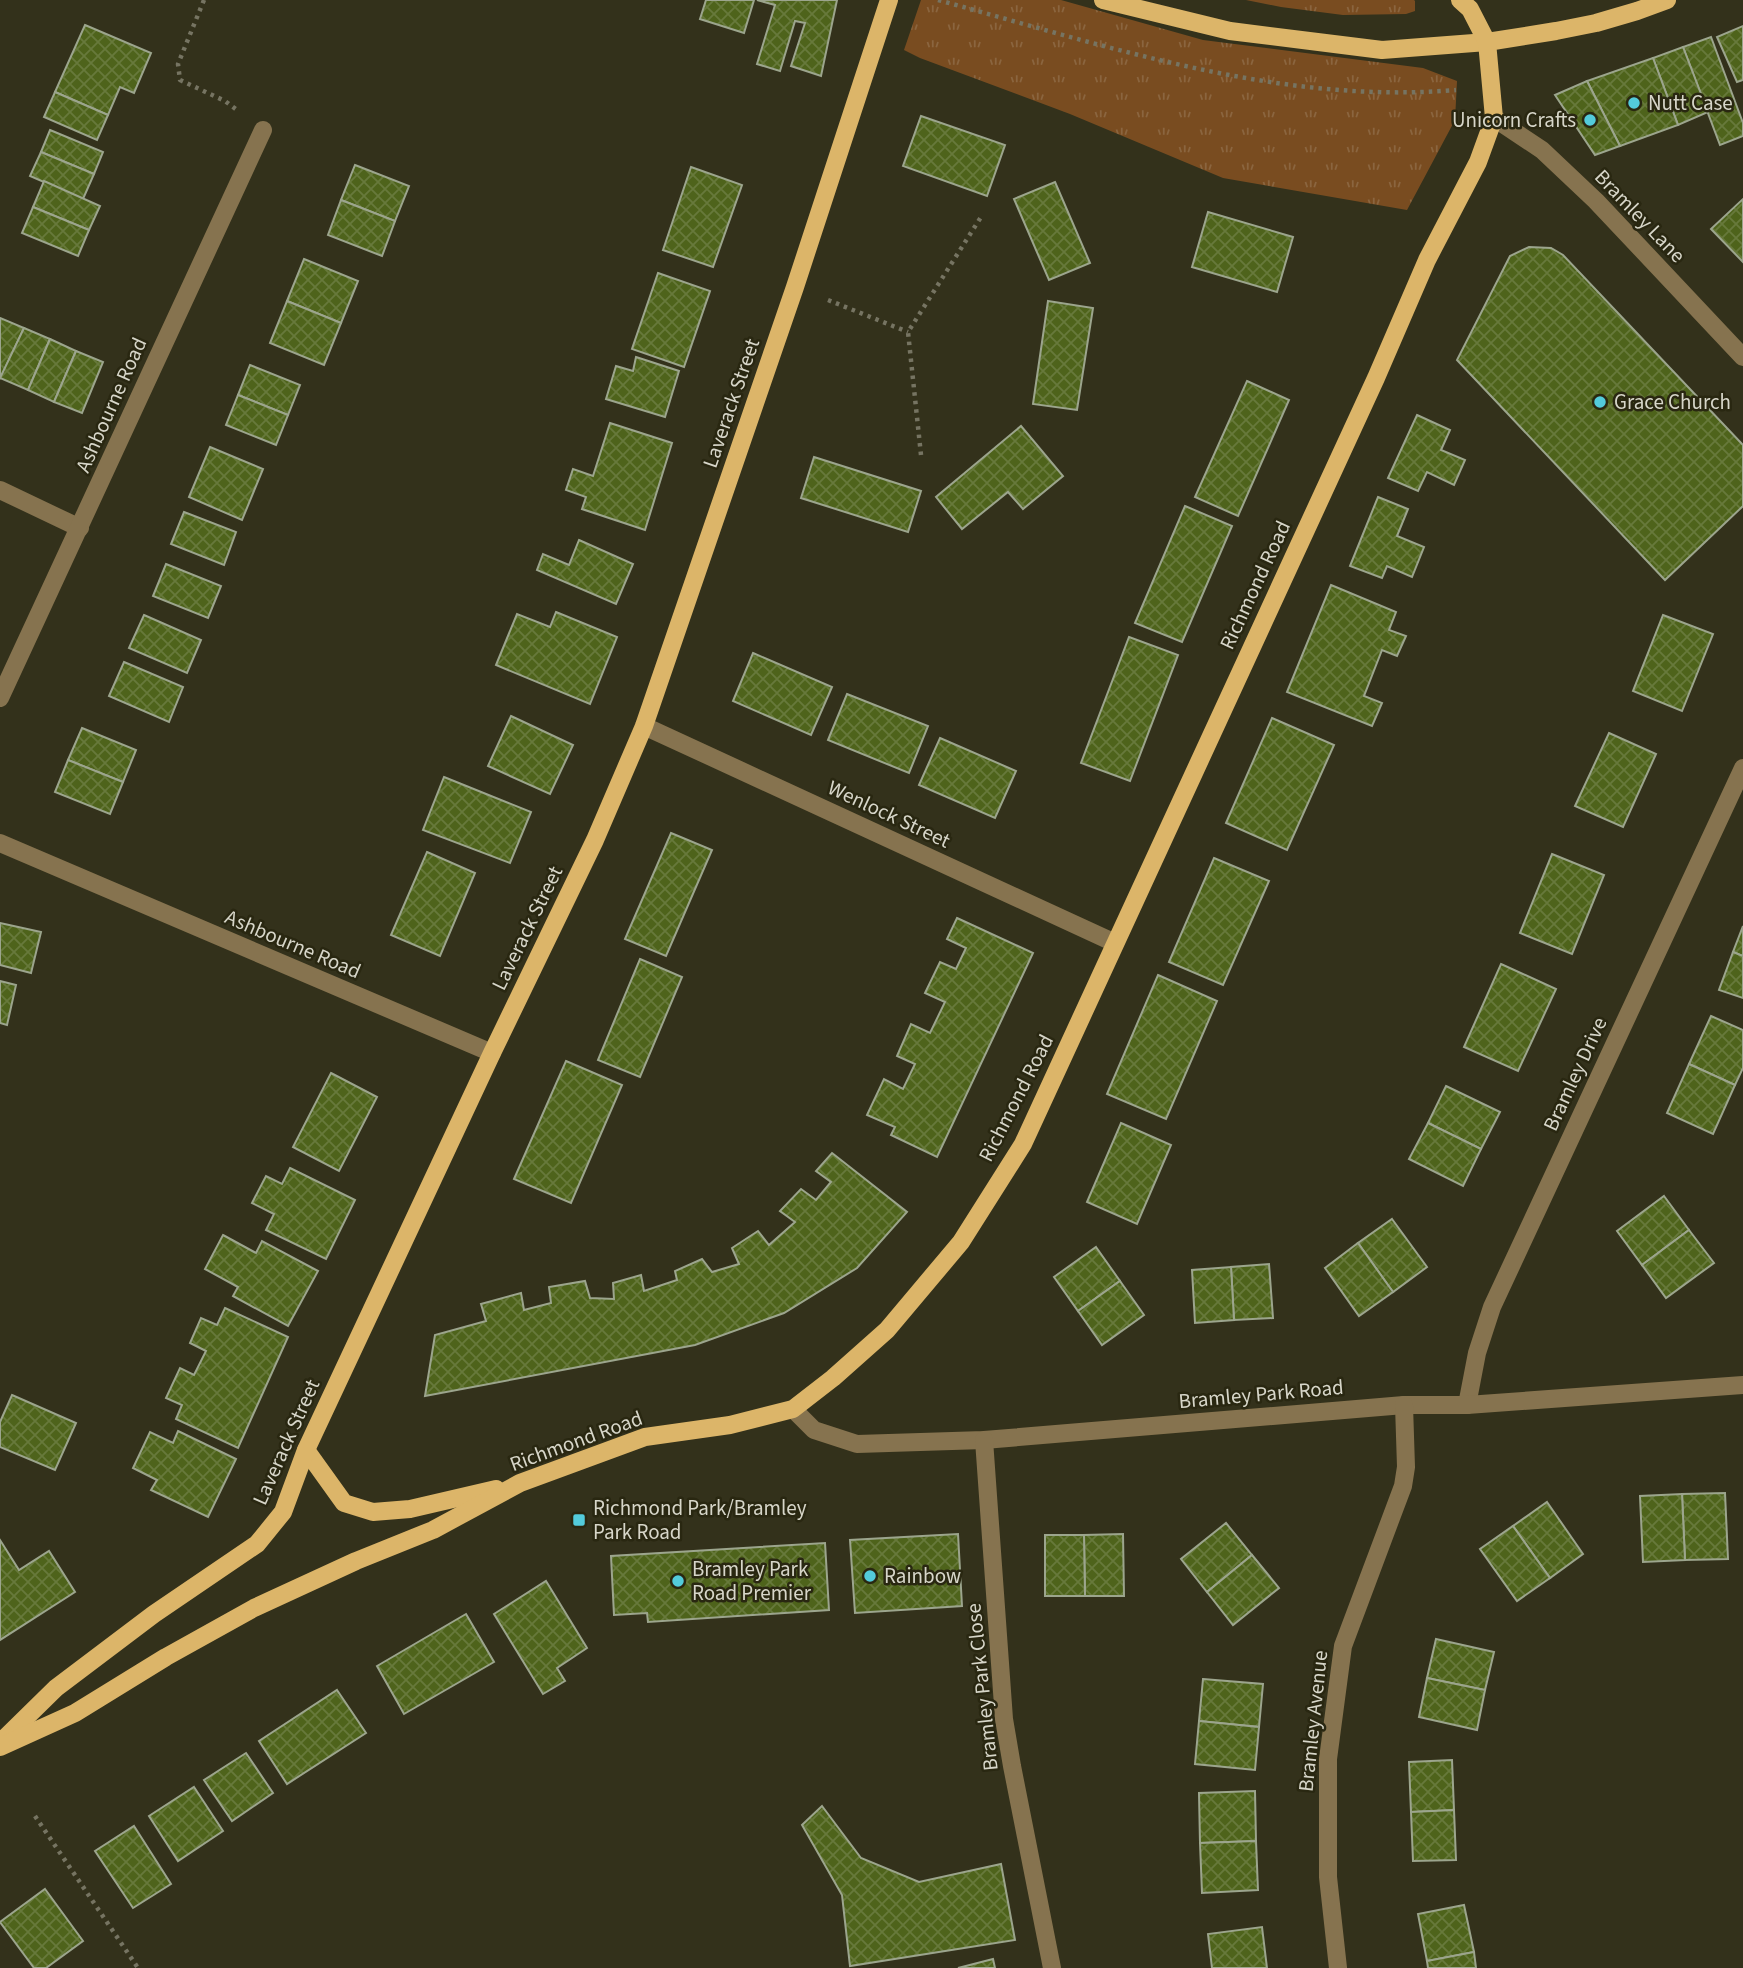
<svg xmlns="http://www.w3.org/2000/svg" width="1743" height="1968" font-family="'Source Sans 3',sans-serif">
  <defs>
    <pattern id="grass-tufts" width="24" height="20" patternUnits="userSpaceOnUse" patternTransform="scale(1.75)"><rect width="24" height="20" fill="#794c20"/><path d="M3 7l-1-3M5 7V3M7 7l1-3M15 17l-1-3M17 17v-4M19 17l1-3" fill="none" stroke="#8b653f"/></pattern>
    <pattern id="building-cross-hatch" width="8" height="8" patternUnits="userSpaceOnUse" patternTransform="scale(1.75)"><rect width="8" height="8" fill="#4e631b"/><path d="M0 0l8 8M0 8l8-8" fill="none" stroke="#67793b"/></pattern>
  </defs>
  <rect width="100%" height="100%" fill="#33311b"/>
  <!-- grass -->
  <g fill="url(#grass-tufts)">
    <path d="M921 0H1061L1203 40 1423 68 1457 81 1455 120 1407 210 1223 178 1070 114 920 58 904 50Z"/>
    <path d="M1246 0H1414L1415 1V11L1406 14 1343 15 1281 7Z"/>
  </g>
  <!-- building -->
  <g fill="url(#building-cross-hatch)" stroke="#9ca58d" stroke-width="2">
    <path d="M706 0H754L744 33 700 19Z"/>
    <path d="M757 0H837L821 76 791 66 805 23 795 21 780 71 757 64 775 5Z"/>
    <path d="M85 25 151 53 134 93 120 87 108 115 55 92Z"/>
    <path d="M1743 26V80L1737 82 1717 37Z"/>
    <path d="M1711 37 1743 123V136L1720 145 1683 47Z"/>
    <path d="M1683 47 1708 112 1678 125 1653 58Z"/>
    <path d="M1653 58 1678 125 1620 146 1587 81Z"/>
    <path d="M1587 81 1620 146 1595 155 1555 95Z"/>
    <path d="M55 92 108 115 97 140 44 117Z"/>
    <path d="M921 116 1005 145 987 196 903 166Z"/>
    <path d="M50 130 103 152 94 174 41 152Z"/>
    <path d="M41 152 94 174 83 199 30 176Z"/>
    <path d="M355 165 409 186 395 221 341 200Z"/>
    <path d="M691 167 742 185 713 267 663 250Z"/>
    <path d="M44 181 100 206 89 230 33 207Z"/>
    <path d="M1055 182 1090 263 1049 280 1014 199Z"/>
    <path d="M1743 199V262L1711 229Z"/>
    <path d="M341 200 395 221 382 256 328 235Z"/>
    <path d="M33 207 89 230 78 256 22 233Z"/>
    <path d="M1208 212 1293 237 1277 292 1192 267Z"/>
    <path d="M1529 247 1551 248 1563 255 1743 445V506L1665 580 1457 360 1510 256Z"/>
    <path d="M304 259 358 281 341 323 287 301Z"/>
    <path d="M658 273 710 291 684 367 632 349Z"/>
    <path d="M287 301 341 323 324 365 270 343Z"/>
    <path d="M1048 301 1093 308 1077 410 1033 404Z"/>
    <path d="M0 318 24 328 0 379Z"/>
    <path d="M24 328 50 339 28 390 0 378Z"/>
    <path d="M50 339 76 351 54 402 28 390Z"/>
    <path d="M76 351 103 362 82 413 54 402Z"/>
    <path d="M636 357 679 371 665 417 606 399 616 366 633 371Z"/>
    <path d="M250 365 300 385 288 415 238 395Z"/>
    <path d="M1247 381 1289 400 1238 516 1195 497Z"/>
    <path d="M238 395 288 415 276 445 226 425Z"/>
    <path d="M1417 415 1450 430 1441 450 1465 460 1454 485 1427 472 1418 491 1388 478Z"/>
    <path d="M610 423 672 443 645 530 582 509 586 497 566 490 573 469 593 476Z"/>
    <path d="M1021 426 1063 476 1023 509 1008 492 962 529 936 497Z"/>
    <path d="M210 447 263 469 242 520 189 497Z"/>
    <path d="M814 457 921 491 908 532 801 498Z"/>
    <path d="M1378 497 1408 509 1397 536 1424 547 1412 577 1387 566 1382 578 1350 566Z"/>
    <path d="M1185 506 1232 526 1182 642 1135 623Z"/>
    <path d="M184 512 236 532 224 565 171 544Z"/>
    <path d="M579 540 633 564 616 604 537 570 543 554 569 565Z"/>
    <path d="M166 564 221 586 208 618 153 596Z"/>
    <path d="M1331 585 1396 612 1389 630 1406 636 1397 656 1382 650 1364 696 1382 703 1372 726 1287 692Z"/>
    <path d="M556 612 617 637 590 704 496 665 517 614 550 627Z"/>
    <path d="M144 615 201 640 187 673 129 648Z"/>
    <path d="M1663 615 1713 634 1682 711 1633 691Z"/>
    <path d="M1129 637 1178 655 1130 781 1081 763Z"/>
    <path d="M753 653 832 687 811 735 733 701Z"/>
    <path d="M124 662 183 687 169 722 109 696Z"/>
    <path d="M847 694 928 726 909 773 828 740Z"/>
    <path d="M511 716 573 745 550 794 488 766Z"/>
    <path d="M1272 718 1334 745 1287 850 1226 823Z"/>
    <path d="M82 728 136 750 123 782 68 760Z"/>
    <path d="M1609 733 1656 754 1623 827 1575 806Z"/>
    <path d="M940 738 1016 771 995 818 919 785Z"/>
    <path d="M68 760 123 782 110 814 55 792Z"/>
    <path d="M444 777 531 812 510 863 423 830Z"/>
    <path d="M671 833 712 850 666 956 625 939Z"/>
    <path d="M427 852 475 873 440 956 391 935Z"/>
    <path d="M1552 854 1604 875 1572 954 1520 933Z"/>
    <path d="M1214 858 1269 881 1223 985 1169 962Z"/>
    <path d="M957 918 1033 953 937 1157 891 1135 895 1127 867 1115 884 1079 903 1089 915 1064 897 1056 911 1024 930 1033 945 1002 925 993 940 962 956 969 966 948 947 939Z"/>
    <path d="M0 923 41 932 31 973 0 965Z"/>
    <path d="M1743 926V956L1733 952Z"/>
    <path d="M1733 952 1743 956V998L1719 990Z"/>
    <path d="M640 959 682 977 640 1077 598 1060Z"/>
    <path d="M1501 964 1556 989 1518 1071 1464 1047Z"/>
    <path d="M1158 975 1217 1001 1166 1119 1107 1094Z"/>
    <path d="M0 981 16 985 7 1025 0 1023Z"/>
    <path d="M1711 1016 1743 1030V1068L1735 1085 1689 1064Z"/>
    <path d="M566 1061 622 1085 571 1203 514 1179Z"/>
    <path d="M1689 1064 1735 1085 1713 1134 1667 1113Z"/>
    <path d="M331 1073 377 1097 339 1171 293 1147Z"/>
    <path d="M1446 1086 1500 1112 1481 1149 1428 1123Z"/>
    <path d="M1121 1123 1171 1145 1137 1224 1087 1202Z"/>
    <path d="M1428 1123 1481 1149 1463 1186 1409 1159Z"/>
    <path d="M832 1153 907 1212 857 1268 784 1313 695 1345 425 1396 435 1335 486 1321 481 1304 521 1293 524 1310 551 1303 549 1287 585 1281 590 1298 614 1299 613 1283 641 1275 644 1291 677 1280 675 1271 702 1259 712 1272 739 1264 732 1248 758 1231 769 1245 795 1222 780 1211 801 1189 816 1200 831 1182 816 1171Z"/>
    <path d="M290 1168 355 1200 326 1259 266 1230 274 1214 252 1203 266 1176 282 1184Z"/>
    <path d="M1664 1196 1689 1230 1642 1265 1617 1231Z"/>
    <path d="M1392 1219 1427 1267 1393 1292 1358 1243Z"/>
    <path d="M1689 1230 1714 1263 1666 1298 1642 1265Z"/>
    <path d="M223 1235 256 1253 262 1241 318 1271 288 1326 233 1296 238 1287 205 1269Z"/>
    <path d="M1358 1243 1393 1292 1359 1316 1325 1268Z"/>
    <path d="M1096 1247 1120 1281 1078 1311 1054 1277Z"/>
    <path d="M1269 1264 1273 1318 1234 1320 1231 1267Z"/>
    <path d="M1231 1267 1234 1320 1195 1323 1192 1270Z"/>
    <path d="M1120 1281 1144 1315 1102 1345 1078 1311Z"/>
    <path d="M225 1308 288 1337 238 1448 176 1419 182 1405 166 1398 180 1368 194 1375 206 1351 190 1343 201 1318 217 1325Z"/>
    <path d="M12 1395 76 1423 55 1470 0 1447V1422Z"/>
    <path d="M178 1431 236 1459 208 1517 151 1490 157 1480 133 1468 150 1432 173 1443Z"/>
    <path d="M1725 1493 1728 1559 1685 1560 1682 1494Z"/>
    <path d="M1682 1494 1685 1560 1643 1562 1640 1496Z"/>
    <path d="M1547 1502 1583 1554 1550 1578 1513 1526Z"/>
    <path d="M1226 1523 1252 1555 1207 1592 1181 1559Z"/>
    <path d="M1513 1526 1550 1578 1517 1601 1480 1549Z"/>
    <path d="M958 1534 962 1606 855 1613 850 1540Z"/>
    <path d="M1123 1534 1124 1596H1085L1084 1535Z"/>
    <path d="M1045 1535H1084L1085 1596H1045Z"/>
    <path d="M0 1540 19 1570 49 1551 75 1592 0 1640Z"/>
    <path d="M825 1543 829 1610 648 1622 647 1613 614 1615 611 1556Z"/>
    <path d="M1252 1555 1279 1588 1233 1625 1207 1592Z"/>
    <path d="M546 1581 587 1648 557 1668 565 1681 543 1694 494 1614Z"/>
    <path d="M466 1614 494 1662 404 1714 377 1666Z"/>
    <path d="M1436 1639 1494 1652 1485 1690 1427 1678Z"/>
    <path d="M1427 1678 1485 1690 1477 1730 1419 1717Z"/>
    <path d="M1203 1679 1263 1684 1259 1727 1199 1721Z"/>
    <path d="M337 1690 366 1733 287 1784 259 1741Z"/>
    <path d="M1199 1721 1259 1727 1255 1770 1195 1764Z"/>
    <path d="M246 1753 273 1793 232 1821 204 1780Z"/>
    <path d="M1452 1760 1454 1810 1411 1812 1409 1762Z"/>
    <path d="M194 1787 223 1831 178 1861 149 1816Z"/>
    <path d="M1255 1791 1256 1841 1200 1843 1199 1793Z"/>
    <path d="M822 1806 861 1858 919 1882 1001 1864 1015 1940 850 1966 842 1895 802 1825Z"/>
    <path d="M1454 1810 1456 1860 1413 1861 1411 1812Z"/>
    <path d="M134 1826 171 1884 133 1908 95 1851Z"/>
    <path d="M1256 1841 1258 1890 1202 1893 1200 1843Z"/>
    <path d="M45 1889 83 1941 46 1968H34L0 1922Z"/>
    <path d="M1464 1905 1474 1952 1427 1961 1418 1914Z"/>
    <path d="M1262 1927 1267 1968H1212L1208 1934Z"/>
    <path d="M1474 1952 1476 1968H1428L1427 1961Z"/>
    <path d="M993 1959 995 1968H958Z"/>
  </g>
  <g fill="none" stroke-linecap="round" stroke-linejoin="round">
    <!-- path -->
    <g stroke="#767462" stroke-width="4.5" stroke-dasharray="3.5 5" stroke-linecap="butt">
      <path d="M204 0 178 64 180 80 225 101 237 110"/>
      <path d="M938 0C1106 46 1280 105 1456 90"/>
      <path d="M828 300 908 332"/>
      <path d="M921 455 908 332 981 217"/>
      <path d="M35 1816 138 1968"/>
    </g>
    <!-- minor -->
    <g stroke="#86734f" stroke-width="18">
      <path d="M1494 118 1542 150 1596 201 1743 357"/>
      <path d="M0 490 80 528"/>
      <path d="M0 698 263 130"/>
      <path d="M644 726 1115 943"/>
      <path d="M0 843 492 1053"/>
      <path d="M1467 1405 1477 1353 1492 1307 1743 768"/>
      <path d="M793 1409 814 1430 857 1444 984 1440 1404 1405H1467L1743 1385"/>
      <path d="M984 1440 1004 1719 1012 1766 1052 1968"/>
      <path d="M1338 1968 1328 1877V1759L1343 1646 1403 1486 1406 1467 1404 1405"/>
    </g>
    <!-- major -->
    <g stroke="#dcb569" stroke-width="18">
      <path d="M1103 0 1230 31 1382 50 1487 42 1556 31 1596 23 1637 11 1667 0"/>
      <path d="M306 1450 344 1503 373 1512 410 1509 496 1489"/>
      <path d="M2 1741 56 1688 154 1614 257 1544 283 1512 306 1450 492 1053 595 840 644 726 795 287 889 0"/>
      <path d="M0 1747 75 1713 166 1657 254 1608 356 1561 433 1530 520 1483 645 1437 730 1425 793 1409 833 1378 887 1330 961 1242 1023 1144 1376 378 1427 260 1478 162 1494 118 1487 42 1470 9 1460 0"/>
    </g>
  </g>
  <!-- markers -->
  <g fill="#53cbdb" stroke="#292711" stroke-width="2.5">
    <circle cx="1634" cy="103" r="7"/>
    <circle cx="1590" cy="120" r="7"/>
    <circle cx="1600" cy="402" r="7"/>
    <rect x="572" y="1513" width="14" height="14" rx="3.5"/>
    <circle cx="870" cy="1576" r="7"/>
    <circle cx="678" cy="1581" r="7"/>
  </g>
  <g text-anchor="middle" dominant-baseline="central" stroke-width="5" stroke-linejoin="round" paint-order="stroke">
    <!-- poi labels -->
    <g font-size="21" fill="#d7d6c9" stroke="#292711" text-anchor="start">
      <text x="1648" y="103">Nutt Case</text>
      <text x="1576" y="120" text-anchor="end">Unicorn Crafts</text>
      <text x="1614" y="402">Grace Church</text>
      <text x="593" y="1508">Richmond Park/Bramley<tspan x="593" dy="24">Park Road</tspan></text>
      <text x="692" y="1569">Bramley Park<tspan x="692" dy="24">Road Premier</tspan></text>
      <text x="884" y="1576">Rainbow</text>
    </g>
    <!-- street labels -->
    <g font-size="21" fill="#d7d6c9" stroke="#292711">
      <text transform="translate(1640 216) rotate(46)">Bramley Lane</text>
      <text transform="translate(731 403) rotate(-71)">Laverack Street</text>
      <text transform="translate(111 405) rotate(-66)">Ashbourne Road</text>
      <text transform="translate(1255 585) rotate(-65)">Richmond Road</text>
      <text transform="translate(889 814) rotate(25)">Wenlock Street</text>
      <text transform="translate(527 928) rotate(-64)">Laverack Street</text>
      <text transform="translate(293 944) rotate(23)">Ashbourne Road</text>
      <text transform="translate(1575 1074) rotate(-65)">Bramley Drive</text>
      <text transform="translate(1016 1098) rotate(-63)">Richmond Road</text>
      <text transform="translate(1261 1394) rotate(-5)">Bramley Park Road</text>
      <text transform="translate(576 1441) rotate(-20)">Richmond Road</text>
      <text transform="translate(286 1442) rotate(-66)">Laverack Street</text>
      <text transform="translate(982 1687) rotate(-96)">Bramley Park Close</text>
      <text transform="translate(1313 1721) rotate(-84)">Bramley Avenue</text>
    </g>
  </g>
</svg>
